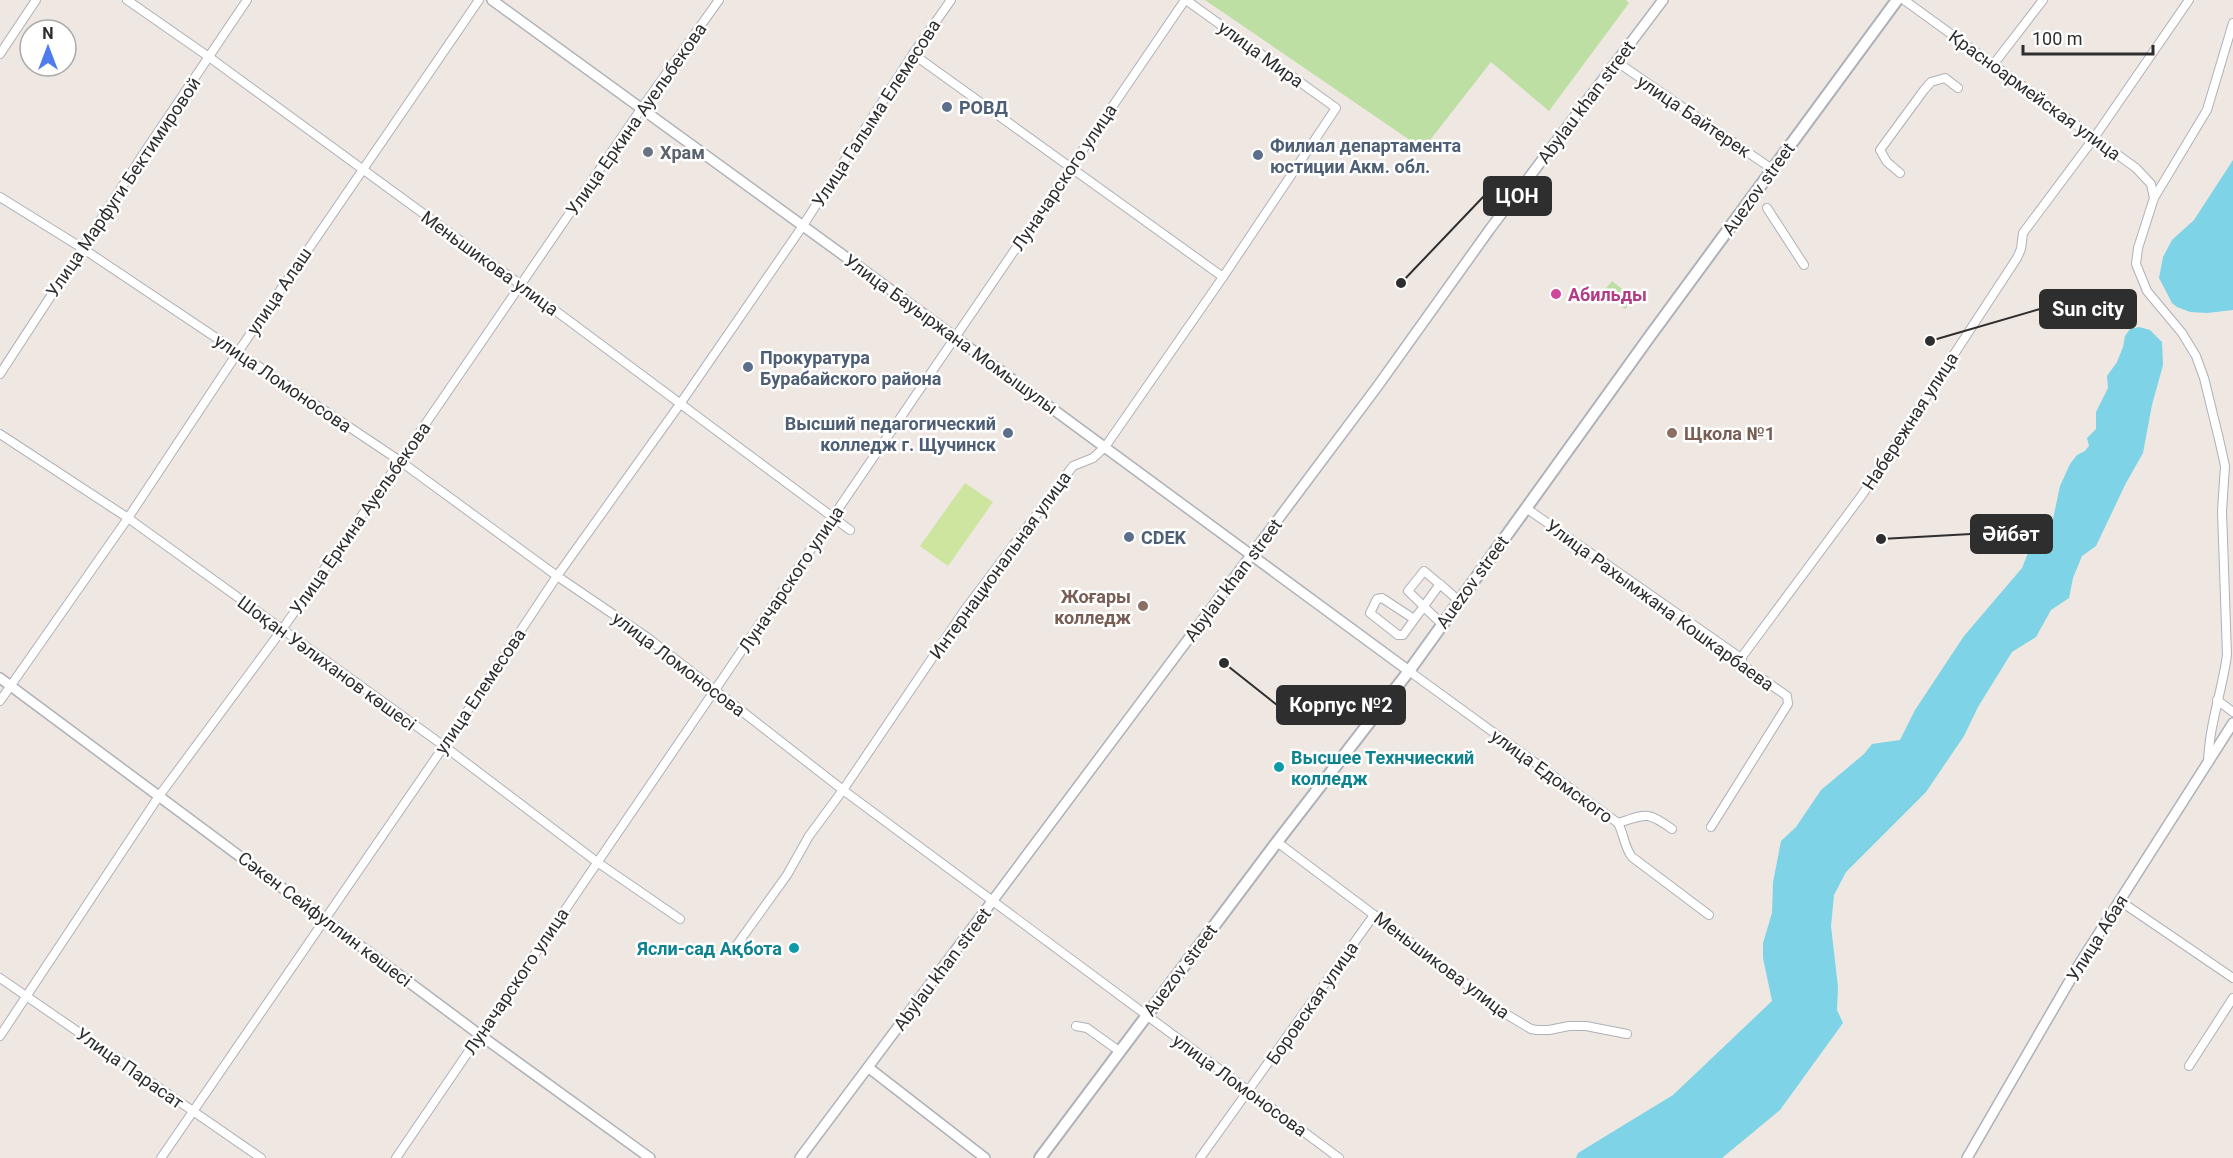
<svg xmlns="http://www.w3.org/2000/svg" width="2233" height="1158" font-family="Roboto,sans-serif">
  <rect width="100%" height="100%" fill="#eee7e2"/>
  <!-- green -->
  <g fill="#bddfa3">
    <path d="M1205 0H1626L1629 3 1549 111 1491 62 1423 149Z"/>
    <path d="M1612 281 1634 298 1625 309 1603 292Z"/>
  </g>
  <!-- pitch -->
  <path fill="#cee5a0" d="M965 483 993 502 948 566 920 546Z"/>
  <!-- water -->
  <g fill="#7ed4e6">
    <path d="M2233 160V310L2207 313 2190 312 2177 307 2172 303 2159 278 2163 257 2172 240 2194 220Z"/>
    <path d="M2139 327 2150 330 2162 342 2163 365 2152 405 2143 453 2126 483 2096 546 2082 556 2073 578 2069 598 2051 610 2036 637 2012 652 1978 707 1964 736 1926 792 1846 872 1834 895 1831 926 1838 987 1837 1010 1843 1023 1780 1110 1722 1158H1576L1578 1153 1673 1095 1772 1001 1763 958V943L1772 913 1773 882 1781 841 1796 827 1821 790 1864 754 1872 744 1900 740 1915 710 1964 636 2022 568 2028 553 2041 531 2053 519 2060 486 2070 464 2077 455 2085 451 2089 446 2087 438 2096 429V412L2108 388 2107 376 2117 362 2123 347 2125 336 2130 329Z"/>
  </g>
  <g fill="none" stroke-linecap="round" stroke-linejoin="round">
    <defs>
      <g id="minor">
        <path d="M127 0 209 57 521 285 850 530"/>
        <path d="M1904 0 2136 168 2151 184 2154 198"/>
        <path d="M0 54 36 0"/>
        <path d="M913 54 1223 277"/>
        <path d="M1617 62 1772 169"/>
        <path d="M1993 65 2043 0"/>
        <path d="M1900 173 1887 162 1880 150 1924 90 1931 82 1945 78 1958 88"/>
        <path d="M0 197 82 248 400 461 557 576 648 638 843 790 1339 1158"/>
        <path d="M1767 208 1804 265"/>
        <path d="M0 374 146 150 247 0"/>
        <path d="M0 434 128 518 444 746 597 862 680 919"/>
        <path d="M1526 508 1741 658 1744 666 1787 696 1788 704 1711 827"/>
        <path d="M1442 624 1424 607 1414 619 1382 598 1377 599 1370 613 1398 635H1403L1440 584 1459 601C1448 591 1436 581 1424 571L1408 591 1442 624"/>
        <path d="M1741 658 1862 495 2017 258 2021 249 2023 233 2094 138 2189 0"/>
        <path d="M1409 671 1618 823C1624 834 1624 847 1632 857L1709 915"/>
        <path d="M2217 700 2233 712"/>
        <path d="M0 701 128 518 238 352 479 0"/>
        <path d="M2208 763C2209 725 2222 692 2227 655L2222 511 2225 466 2219 439 2204 378 2196 356 2182 333 2147 291 2136 264 2138 248 2154 198 2207 110 2233 23"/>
        <path d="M1618 823C1646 814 1647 811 1672 829"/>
        <path d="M1277 842 1506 1014 1531 1029 1537 1030H1549L1569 1026H1586L1627 1034"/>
        <path d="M2120 901 2233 978"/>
        <path d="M736 946 787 875 809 836 843 790 964 611 1073 466 1093 458 1105 447 1223 277 1336 108 1186 0"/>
        <path d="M0 978 261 1158"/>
        <path d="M1076 1026 1087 1028 1119 1051"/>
        <path d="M0 1036 159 796 281 631 400 461 641 109 719 0"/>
        <path d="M2189 1066 2233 998"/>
        <path d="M161 1158 444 746 557 576 680 404 802 227 913 54 951 0"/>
        <path d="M396 1158 1185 0"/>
        <path d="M1200 1158 1374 915"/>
      </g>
      <g id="tertiary">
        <path d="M492 0 865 271 1409 671"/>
        <path d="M0 678 480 1035 650 1158"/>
        <path d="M869 1068 985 1158"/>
        <path d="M800 1158 1377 387 1490 229 1663 0"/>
        <path d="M1967 1158 2080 963 2233 723"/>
      </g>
      <path id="secondary" d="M1040 1158 1277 842 1409 671 1650 336 1897 0"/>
    </defs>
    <!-- minor casing -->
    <use href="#minor" stroke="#aeb1b8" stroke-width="10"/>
    <!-- tertiary casing -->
    <use href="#tertiary" stroke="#aeb1b8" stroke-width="12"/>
    <!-- secondary casing -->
    <use href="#secondary" stroke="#aeb1b8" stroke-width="14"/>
    <!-- minor -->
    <use href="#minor" stroke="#fff" stroke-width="8"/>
    <!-- tertiary -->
    <use href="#tertiary" stroke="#fff" stroke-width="9"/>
    <!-- secondary -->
    <use href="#secondary" stroke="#fff" stroke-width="10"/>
  </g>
  <!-- markers -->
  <g fill="#5c6f8a" stroke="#fff" stroke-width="2">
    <circle cx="947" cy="107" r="6"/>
    <circle cx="1258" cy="155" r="6"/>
    <circle cx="748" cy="367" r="6"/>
    <circle cx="1008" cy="433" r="6"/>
    <circle cx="1129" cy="537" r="6"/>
  </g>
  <circle fill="#6b7280" stroke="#fff" stroke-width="2" cx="648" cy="152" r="6"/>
  <circle fill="#d1479c" stroke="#fff" stroke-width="2" cx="1556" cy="294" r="6"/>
  <g fill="#8d6e63" stroke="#fff" stroke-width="2">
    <circle cx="1672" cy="433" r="6"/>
    <circle cx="1143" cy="606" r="6"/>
  </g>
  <g fill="#0f9aa8" stroke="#fff" stroke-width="2">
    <circle cx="1279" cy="767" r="6"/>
    <circle cx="794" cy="948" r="6"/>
  </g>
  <g text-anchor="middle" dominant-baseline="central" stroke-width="5" stroke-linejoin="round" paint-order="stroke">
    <!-- street labels -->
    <g font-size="18" fill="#2e2e2e" stroke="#fff">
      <text transform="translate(1261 54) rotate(36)">улица Мира</text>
      <text transform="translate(2035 95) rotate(36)">Красноармейская улица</text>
      <text transform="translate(1586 102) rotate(-53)">Abylau khan street</text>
      <text transform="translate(876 113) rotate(-57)">Улица Галыма Елемесова</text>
      <text transform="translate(1694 116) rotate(34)">улица Байтерек</text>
      <text transform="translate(636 119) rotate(-55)">Улица Еркина Ауельбекова</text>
      <text transform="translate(1064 177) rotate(-56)">Луначарского улица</text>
      <text transform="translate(123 187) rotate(-56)">Улица Марфуги Бектимировой</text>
      <text transform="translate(1758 189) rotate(-54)">Auezov street</text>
      <text transform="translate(490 263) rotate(36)">Меньшикова улица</text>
      <text transform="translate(279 291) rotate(-56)">улица Алаш</text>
      <text transform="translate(951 334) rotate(36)">Улица Бауыржана Момышулы</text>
      <text transform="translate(283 383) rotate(34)">улица Ломоносова</text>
      <text transform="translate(1910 421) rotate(-57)">Набережная улица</text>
      <text transform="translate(360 518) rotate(-55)">Улица Еркина Ауельбекова</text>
      <text transform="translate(1000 565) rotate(-54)">Интернациональная улица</text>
      <text transform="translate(791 579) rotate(-56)">Луначарского улица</text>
      <text transform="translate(1233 580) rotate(-53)">Abylau khan street</text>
      <text transform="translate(1472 582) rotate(-54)">Auezov street</text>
      <text transform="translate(1660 605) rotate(36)">Улица Рахымжана Кошкарбаева</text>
      <text transform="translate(327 663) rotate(36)">Шоқан Уәлиханов көшесі</text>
      <text transform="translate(679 664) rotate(37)">улица Ломоносова</text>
      <text transform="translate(480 691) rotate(-56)">улица Елемесова</text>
      <text transform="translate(1552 776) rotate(36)">улица Едомского</text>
      <text transform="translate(325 919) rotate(37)">Сәкен Сейфуллин көшесі</text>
      <text transform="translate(2097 938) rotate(-58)">Улица Абая</text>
      <text transform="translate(1442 965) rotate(37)">Меньшикова улица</text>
      <text transform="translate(942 969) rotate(-53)">Abylau khan street</text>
      <text transform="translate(1180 970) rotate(-53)">Auezov street</text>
      <text transform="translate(516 981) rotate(-56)">Луначарского улица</text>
      <text transform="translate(1312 1003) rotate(-55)">Боровская улица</text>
      <text transform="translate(130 1068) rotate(35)">Улица Парасат</text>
      <text transform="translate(1240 1085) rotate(36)">улица Ломоносова</text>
    </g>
    <!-- service labels -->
    <g font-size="18" font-weight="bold" fill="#4e5e75" stroke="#fff" text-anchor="start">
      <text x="959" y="107">РОВД</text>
      <text x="1270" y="145">Филиал департамента<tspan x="1270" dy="21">юстиции Акм. обл.</tspan></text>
      <text x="760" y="357">Прокуратура<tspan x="760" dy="21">Бурабайского района</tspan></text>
      <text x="996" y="423" text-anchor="end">Высший педагогический<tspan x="996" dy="21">колледж г. Щучинск</tspan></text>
      <text x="1141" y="537">CDEK</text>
    </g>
    <!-- worship labels -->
    <g font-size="18" font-weight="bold" fill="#5b616d" stroke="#fff" text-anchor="start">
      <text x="660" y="152">Храм</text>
    </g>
    <!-- hotel labels -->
    <g font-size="18" font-weight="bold" fill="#b23c85" stroke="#fff" text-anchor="start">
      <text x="1568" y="294">Абильды</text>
    </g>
    <!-- education labels -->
    <g font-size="18" font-weight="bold" fill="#785e54" stroke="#fff" text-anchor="start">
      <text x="1684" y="433">Щкола №1</text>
      <text x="1131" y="596" text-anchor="end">Жоғары<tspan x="1131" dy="21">колледж</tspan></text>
    </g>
    <!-- culture labels -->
    <g font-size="18" font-weight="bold" fill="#0d838f" stroke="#fff" text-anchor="start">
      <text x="1291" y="757">Высшее Технчиеский<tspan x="1291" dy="21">колледж</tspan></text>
      <text x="782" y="948" text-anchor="end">Ясли-сад Ақбота</text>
    </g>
  </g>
  <!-- callouts -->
  <path fill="none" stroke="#2e2e2e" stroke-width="2" d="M1401 283L1484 196M1930 341L2040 309M1881 539L1971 534M1224 663L1277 705"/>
  <g fill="#2e2e2e" stroke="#fff" stroke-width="2">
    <circle cx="1401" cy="283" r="6"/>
    <circle cx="1930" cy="341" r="6"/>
    <circle cx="1881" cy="539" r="6"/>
    <circle cx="1224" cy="663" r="6"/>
  </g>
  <g fill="#2e2e2e" stroke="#2e2e2e" stroke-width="2">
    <rect x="1484" y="177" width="67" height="38" rx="6"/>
    <rect x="2040" y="290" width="96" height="38" rx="6"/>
    <rect x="1971" y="515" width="81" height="38" rx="6"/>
    <rect x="1277" y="686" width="128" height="38" rx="6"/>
  </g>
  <g font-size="20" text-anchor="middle" font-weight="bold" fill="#fff">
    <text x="1517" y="203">ЦОН</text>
    <text x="2088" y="316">Sun city</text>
    <text x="2011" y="541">Әйбәт</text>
    <text x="1341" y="712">Корпус №2</text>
  </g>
  <!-- north arrow -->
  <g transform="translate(48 48)"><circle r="28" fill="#ffffff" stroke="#ababab" stroke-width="1.5"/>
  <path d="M0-4.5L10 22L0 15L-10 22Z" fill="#507bec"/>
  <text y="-9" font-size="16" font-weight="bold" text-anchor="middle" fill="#2e2e2e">N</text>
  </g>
  <!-- scale -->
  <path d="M2023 45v9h130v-9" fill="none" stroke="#2e2e2e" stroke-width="3"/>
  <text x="2032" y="45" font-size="18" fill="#2e2e2e" stroke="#ffffff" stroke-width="4.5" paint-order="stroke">100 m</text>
</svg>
